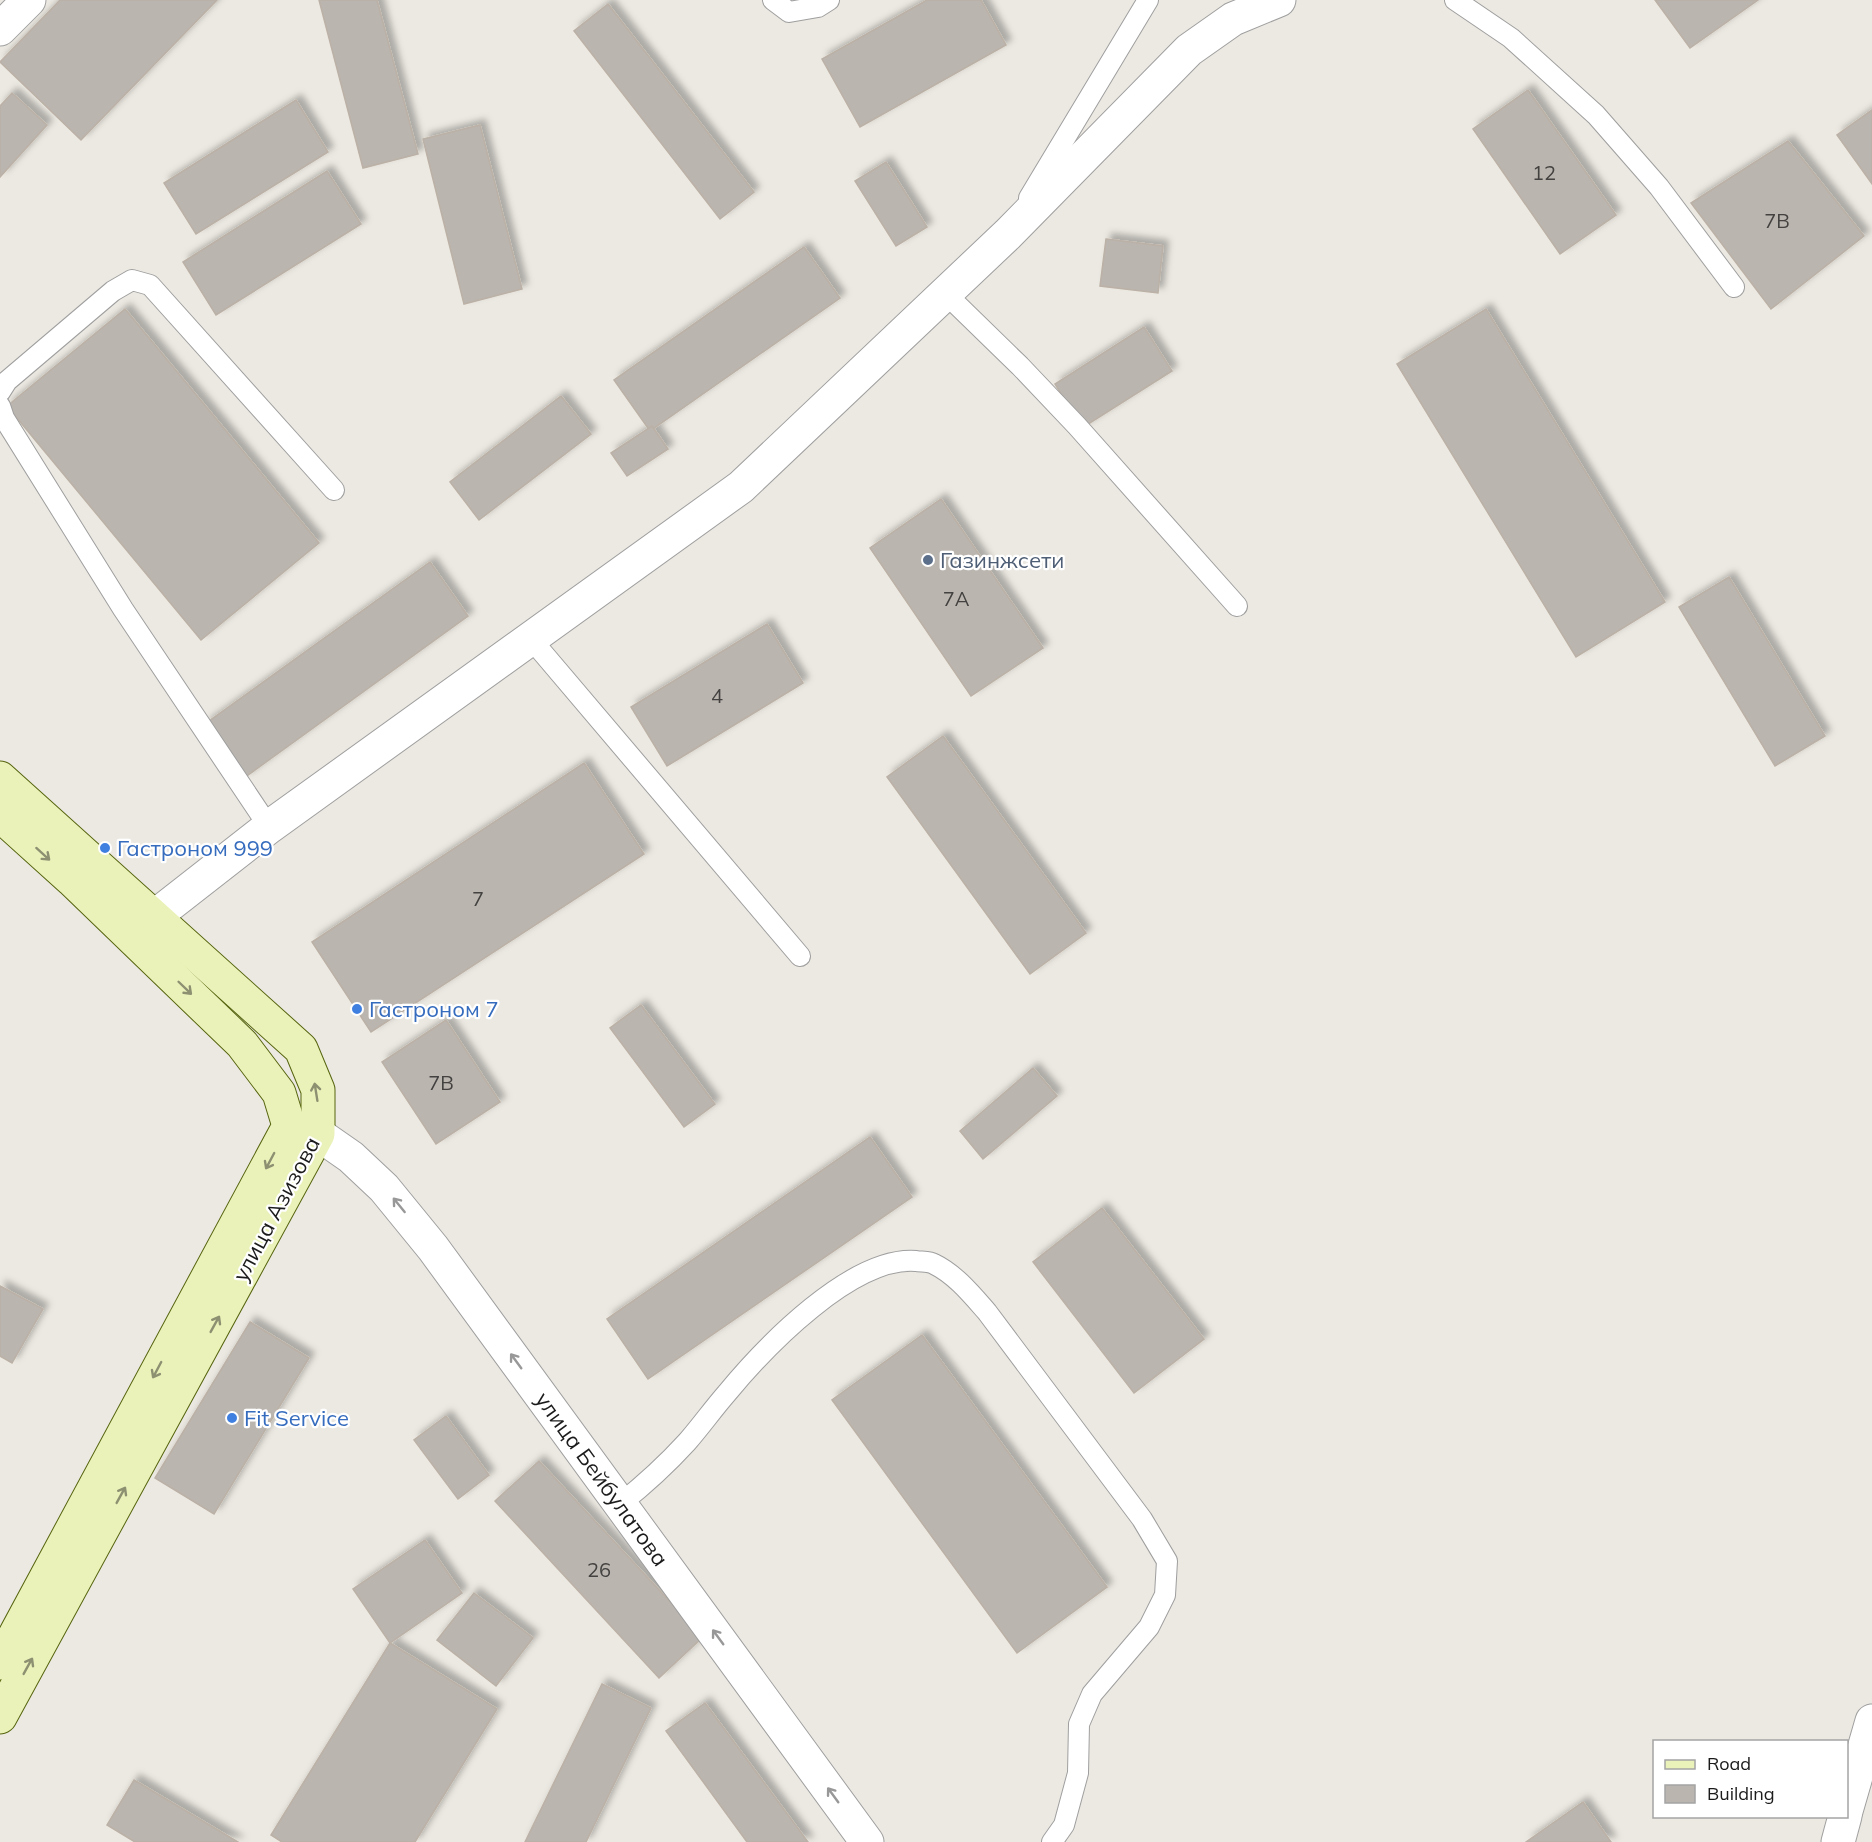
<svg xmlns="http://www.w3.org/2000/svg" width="1872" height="1842" font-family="Mulish,sans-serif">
  <defs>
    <filter id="shadow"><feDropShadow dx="5.5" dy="-5.5" stdDeviation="3" flood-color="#0004"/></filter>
  </defs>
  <rect width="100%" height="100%" fill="#ece9e2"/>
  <!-- building -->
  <g fill="#bbb5af" stroke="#bbb1a6" stroke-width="1.5" filter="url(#shadow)">
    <path d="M60 0H217L81 140 0 62Z"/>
    <path d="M319 0H377L418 154 363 168Z"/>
    <path d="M927 0H981L1006 45 860 127 822 59Z"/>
    <path d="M1655 0H1758L1690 48Z"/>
    <path d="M608 4 754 192 720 219 574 31Z"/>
    <path d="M1528 90 1616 215 1560 254 1473 129Z"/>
    <path d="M12 93 47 125 0 177V106Z"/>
    <path d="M296 100 328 152 196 234 164 183Z"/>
    <path d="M1872 110V184L1837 135Z"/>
    <path d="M480 125 522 289 464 304 423 139Z"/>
    <path d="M1788 141 1864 236 1771 309 1691 203Z"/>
    <path d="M886 162 927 227 896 246 855 181Z"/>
    <path d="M327 171 361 224 216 315 183 262Z"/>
    <path d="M1106 239 1163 246 1158 293 1100 286Z"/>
    <path d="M804 247 840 298 650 431 614 380Z"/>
    <path d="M125 309 319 543 201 640 7 406Z"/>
    <path d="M1486 309 1665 602 1576 657 1397 364Z"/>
    <path d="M1144 327 1172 371 1082 428 1055 384Z"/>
    <path d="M561 396 591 434 479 520 450 482Z"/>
    <path d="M652 426 668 449 627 476 611 453Z"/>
    <path d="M941 499 1043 648 971 696 870 548Z"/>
    <path d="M430 562 468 616 244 778 205 724Z"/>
    <path d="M1729 577 1825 736 1775 766 1679 607Z"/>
    <path d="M767 624 803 683 667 766 631 707Z"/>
    <path d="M943 736 1086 933 1030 974 887 777Z"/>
    <path d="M584 763 644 854 371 1032 312 942Z"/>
    <path d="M641 1005 715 1104 684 1127 610 1028Z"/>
    <path d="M446 1020 500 1102 436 1144 382 1062Z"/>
    <path d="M1033 1068 1057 1096 983 1159 960 1131Z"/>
    <path d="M870 1137 912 1197 648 1379 607 1319Z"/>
    <path d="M1102 1208 1204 1339 1134 1393 1033 1262Z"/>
    <path d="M0 1286 43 1309 12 1363 0 1356Z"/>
    <path d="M250 1322 309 1358 214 1514 155 1478Z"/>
    <path d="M922 1335 1107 1587 1017 1653 832 1400Z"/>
    <path d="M446 1416 489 1475 458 1499 414 1440Z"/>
    <path d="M539 1461 703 1637 659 1678 495 1501Z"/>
    <path d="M425 1540 462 1593 390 1643 353 1589Z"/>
    <path d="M474 1593 533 1638 496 1686 437 1640Z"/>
    <path d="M390 1643 497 1709 415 1842H282L271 1835Z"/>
    <path d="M602 1684 651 1708 586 1842H525Z"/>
    <path d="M705 1703 808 1842H747L666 1731Z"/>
    <path d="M134 1780 238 1842H135L107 1825Z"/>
    <path d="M1583 1802 1611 1842H1526Z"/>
  </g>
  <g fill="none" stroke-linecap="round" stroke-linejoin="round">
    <defs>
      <g id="service">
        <path d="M773 0 789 12 818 7 829 0"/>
        <path d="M1455 0 1511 38 1596 115 1659 187 1734 287"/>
        <path d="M1029 198 1148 0"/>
        <path d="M945 293 1020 366 1077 426 1237 606"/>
        <path d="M0 392 7 381 113 291 132 280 150 285 334 490"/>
        <path d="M0 406 4 418 123 609 269 827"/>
        <path d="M531 639 800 956"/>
        <path d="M620 1504C644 1485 666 1465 687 1442 701 1426 713 1409 727 1393 765 1347 852 1256 916 1261 921 1262 929 1261 934 1264 955 1274 972 1295 987 1312L1142 1519 1167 1561 1165 1595 1149 1627 1092 1694 1079 1724 1078 1773 1064 1825 1052 1842"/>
      </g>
      <g id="minor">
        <path d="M0 29 29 0"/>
        <path d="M154 917 269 827 741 487 1008 234 1189 50 1233 19 1279 0"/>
        <path d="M318 1134 351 1157 384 1188 433 1248 867 1842"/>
        <path d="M1846 1811 1872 1721"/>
        <path d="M1838 1842 1845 1816"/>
      </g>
      <g id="secondary">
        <path d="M0 778 301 1049 318 1090V1134L0 1717"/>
        <path d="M0 815 72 880 242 1044 279 1093 289 1126 0 1663"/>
      </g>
    </defs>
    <!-- service casing -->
    <use href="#service" stroke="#9f9f9f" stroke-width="22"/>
    <!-- minor casing -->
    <use href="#minor" stroke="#9f9f9f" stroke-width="35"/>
    <!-- secondary casing -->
    <use href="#secondary" stroke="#56650f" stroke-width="35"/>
    <!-- service -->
    <use href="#service" stroke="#fff" stroke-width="20"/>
    <!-- minor -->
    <use href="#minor" stroke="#fff" stroke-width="33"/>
    <!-- secondary -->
    <use href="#secondary" stroke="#ebf2b9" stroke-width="33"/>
  </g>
  <!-- one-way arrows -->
  <defs><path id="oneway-shaft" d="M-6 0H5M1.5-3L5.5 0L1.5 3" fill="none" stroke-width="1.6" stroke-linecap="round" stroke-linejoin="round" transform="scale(1.5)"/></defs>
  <g stroke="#8d9172">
    <use href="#oneway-shaft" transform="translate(43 854) rotate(42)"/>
    <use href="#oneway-shaft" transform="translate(185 988) rotate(44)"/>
    <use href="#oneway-shaft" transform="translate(316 1092) rotate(-99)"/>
    <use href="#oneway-shaft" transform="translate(270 1161) rotate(118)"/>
    <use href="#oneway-shaft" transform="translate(215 1324) rotate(-61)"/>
    <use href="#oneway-shaft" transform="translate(157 1370) rotate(118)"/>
    <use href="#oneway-shaft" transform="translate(121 1495) rotate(-61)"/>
    <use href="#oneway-shaft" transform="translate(28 1666) rotate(-61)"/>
  </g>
  <g stroke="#989898">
    <use href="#oneway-shaft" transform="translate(399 1205) rotate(-129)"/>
    <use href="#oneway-shaft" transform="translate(516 1361) rotate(-126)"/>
    <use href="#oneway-shaft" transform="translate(718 1637) rotate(-126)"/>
    <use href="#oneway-shaft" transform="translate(833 1795) rotate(-126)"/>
  </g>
  <!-- markers -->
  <circle fill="#5c6f8a" stroke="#fff" stroke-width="2" cx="928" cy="560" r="6"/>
  <g fill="#3f7fe0" stroke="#fff" stroke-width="2">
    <circle cx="105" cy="848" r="6"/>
    <circle cx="357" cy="1009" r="6"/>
    <circle cx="232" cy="1418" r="6"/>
  </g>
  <g text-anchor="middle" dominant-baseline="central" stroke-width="4.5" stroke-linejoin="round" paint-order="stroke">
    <!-- number labels -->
    <g font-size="20" fill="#434240">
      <text x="1544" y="172">12</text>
      <text x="1777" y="220">7В</text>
      <text x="956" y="598">7А</text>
      <text x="717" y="695">4</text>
      <text x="478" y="898">7</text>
      <text x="441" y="1082">7В</text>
      <text x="599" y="1569">26</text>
    </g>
    <!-- service labels -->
    <g font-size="22" fill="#4e5e75" stroke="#fff" text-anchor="start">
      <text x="940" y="560">Газинжсети</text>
    </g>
    <!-- shop labels -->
    <g font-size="22" fill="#366cbe" stroke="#fff" text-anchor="start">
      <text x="117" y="848">Гастроном 999</text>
      <text x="369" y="1009">Гастроном 7</text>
      <text x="244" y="1418">Fit Service</text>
    </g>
    <!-- street labels -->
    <g font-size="22" fill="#1b1b1b" stroke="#fff">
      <text transform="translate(276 1209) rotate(-62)">улица Азизова</text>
      <text transform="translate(602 1479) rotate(54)">улица Бейбулатова</text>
    </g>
  </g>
  <!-- legend -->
  <rect x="1653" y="1740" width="195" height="78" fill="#ffffff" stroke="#a4a4a4" stroke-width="1.5"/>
  <rect x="1665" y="1760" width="30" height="9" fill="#ebf2b9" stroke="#a4a4a4" stroke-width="1.5"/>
  <text x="1707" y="1770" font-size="18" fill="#1b1b1b">Road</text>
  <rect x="1665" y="1785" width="30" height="18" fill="#bbb5af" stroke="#a4a4a4" stroke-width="1.5"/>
  <text x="1707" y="1800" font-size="18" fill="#1b1b1b">Building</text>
</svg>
